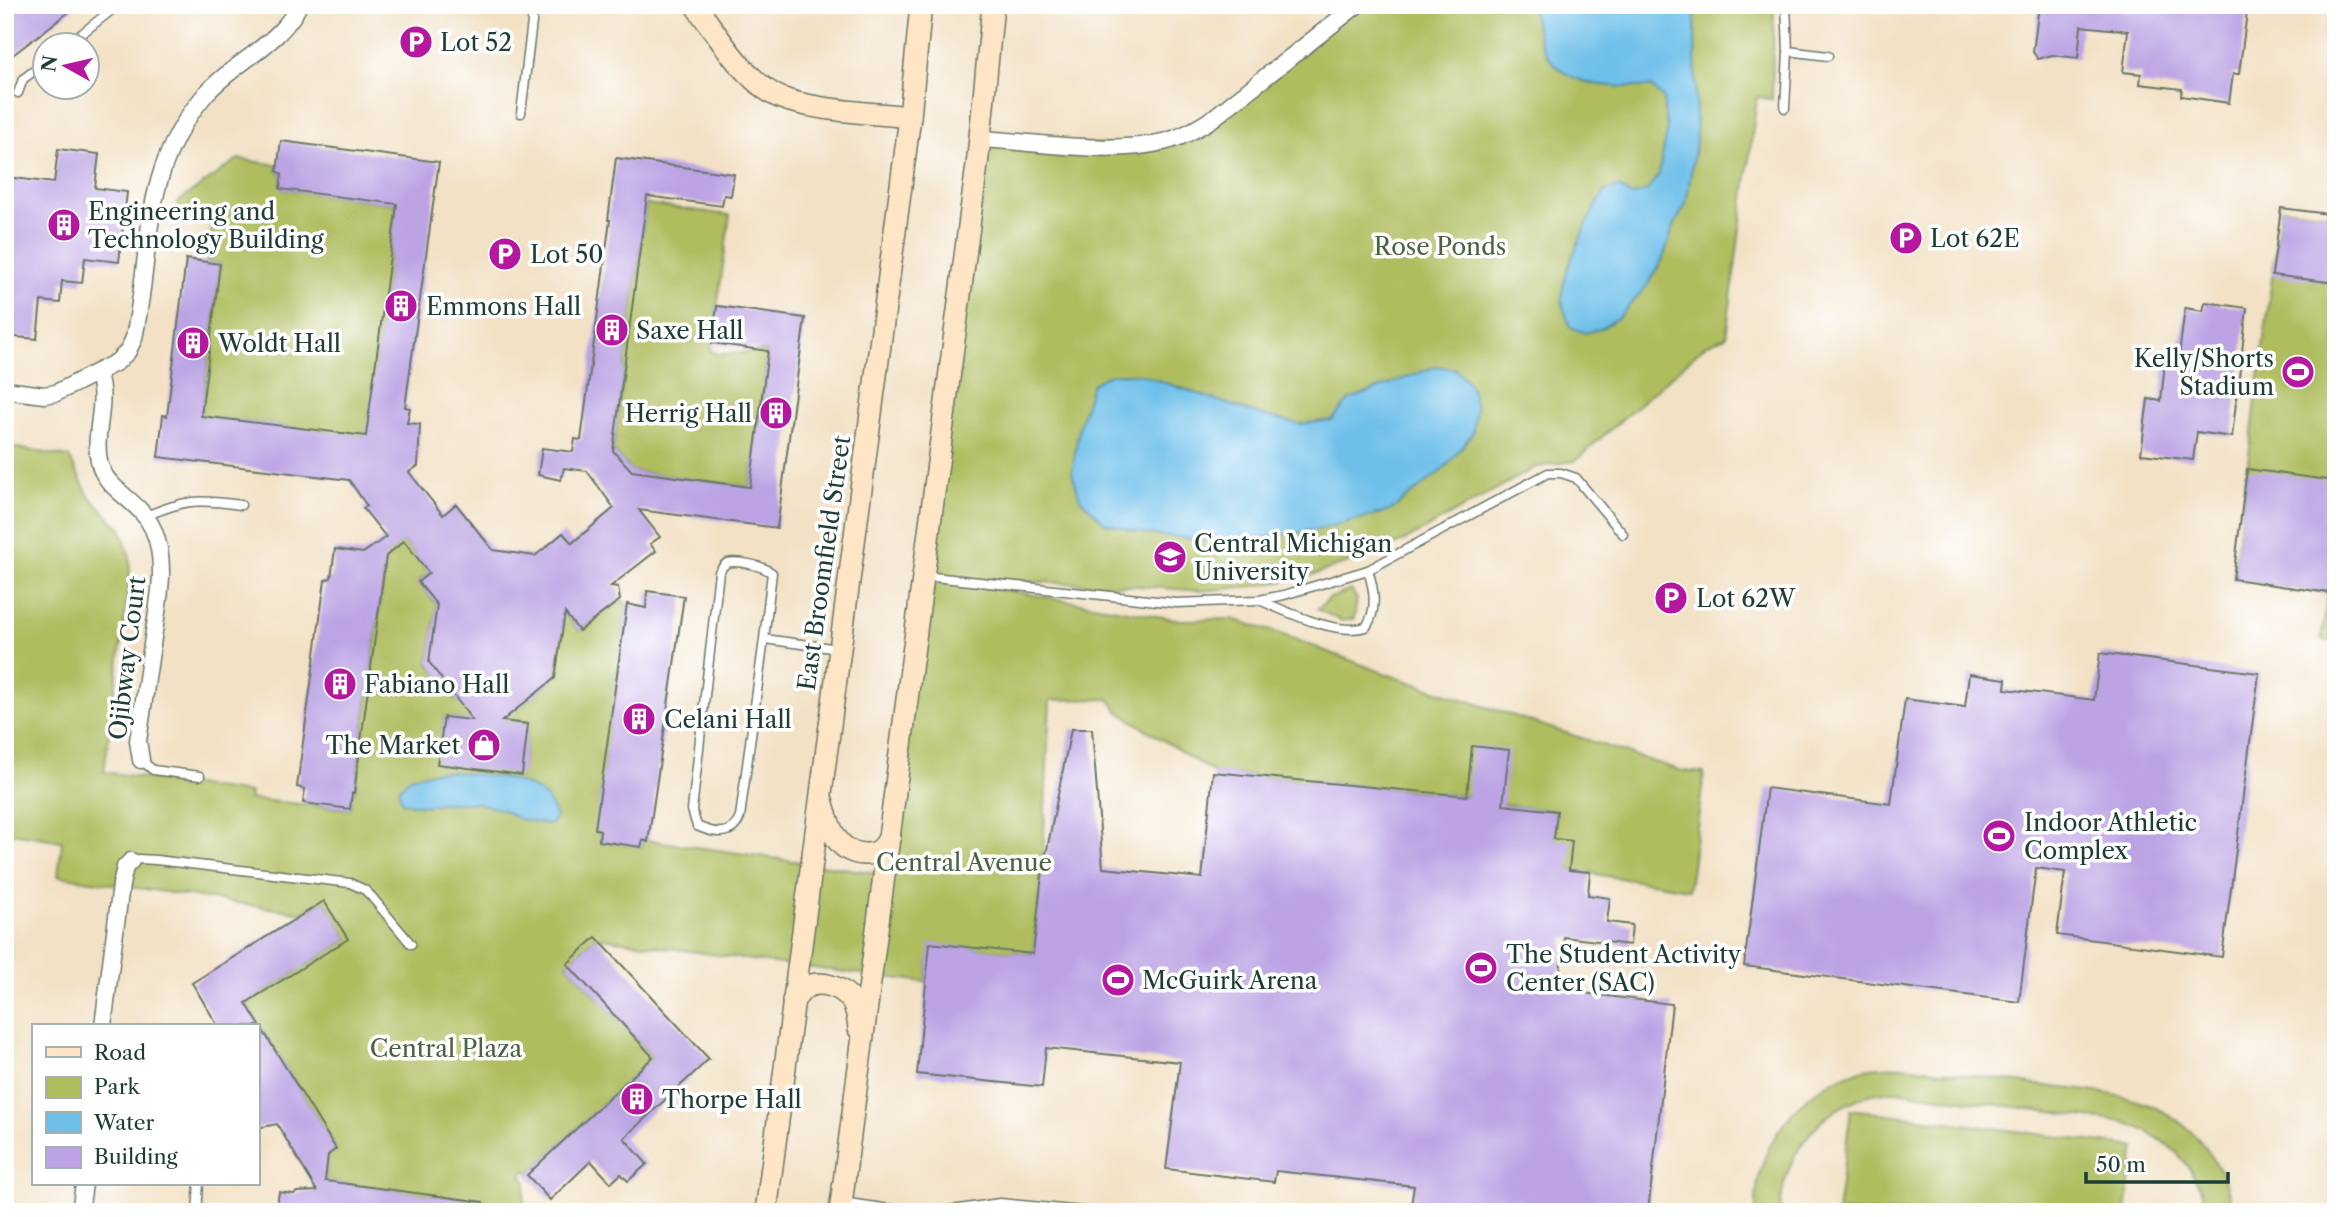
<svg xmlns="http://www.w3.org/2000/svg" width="2341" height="1217" font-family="'Libre Caslon Text',serif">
  <rect width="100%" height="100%" fill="#fff"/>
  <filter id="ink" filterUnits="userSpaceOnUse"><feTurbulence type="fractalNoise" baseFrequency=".0143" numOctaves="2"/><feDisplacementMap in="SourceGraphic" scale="14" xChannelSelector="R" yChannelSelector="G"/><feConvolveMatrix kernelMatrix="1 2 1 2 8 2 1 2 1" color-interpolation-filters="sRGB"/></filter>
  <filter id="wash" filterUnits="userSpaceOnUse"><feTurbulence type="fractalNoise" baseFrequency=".00686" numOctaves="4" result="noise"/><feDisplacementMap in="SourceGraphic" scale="28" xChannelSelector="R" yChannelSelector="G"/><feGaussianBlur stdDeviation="1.57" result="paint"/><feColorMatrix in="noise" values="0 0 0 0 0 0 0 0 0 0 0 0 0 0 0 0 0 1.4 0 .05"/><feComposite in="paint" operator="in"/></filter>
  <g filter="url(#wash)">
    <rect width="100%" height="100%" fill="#f2e1c5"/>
    <!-- green -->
    <g fill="#afbd5f" stroke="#677d4a" stroke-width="2">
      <path d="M1357 5H1774L1772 99 1757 97 1726 337 1707 344 1575 461 1536 467 1404 541 1351 562 1303 578 1254 586 1202 591 1137 586 934 578 1181 620 1232 619 1281 634 1389 675 1682 771 1704 773 1689 889 1569 870 1554 839 1556 811 1503 805 1467 796 1213 772 1119 712 1109 699 1050 700 1042 875 1033 954 931 944 926 982 764 962 596 937 567 964 653 1057 529 1173 526 1170 521 1175 526 1181 523 1208 325 1181 328 1155 336 1149 246 1003 348 939 324 901 304 913 58 876 62 841 5 832V446L69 457 89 496 121 529 130 557V577L104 772 250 793 249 799 350 809 352 793 355 792 384 572 365 569 404 541 429 573 418 582 437 605 429 663 456 701 477 706 476 721 444 717 438 764 522 771 528 724 495 720 515 710 555 678 563 625 560 620 566 615 579 631 620 600 627 604 596 828 600 830V841L641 847 643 840 662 842 884 874 980 139 1134 146 1212 119Z"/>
      <path d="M238 159 278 165 277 171 282 174 281 189 397 204 367 437 201 416 220 264 207 262 212 224 176 219 178 202Z"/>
      <path d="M646 204 730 215 711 351 719 354 768 351 750 487 632 471 613 451Z"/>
      <path d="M2281 208 2336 215V642L2321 640 2328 593 2233 579Z"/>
      <path d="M1351 590 1357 599 1354 619 1342 621 1317 609 1330 598Z"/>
      <path d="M1904 1066C1949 1072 1993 1078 2037 1085 2107 1094 2169 1092 2212 1157 2223 1173 2231 1192 2232 1212H2208C2195 1163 2171 1139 2124 1122L1896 1091C1887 1092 1877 1092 1869 1095 1815 1111 1783 1158 1780 1212H1756C1753 1146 1799 1088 1861 1070 1874 1066 1891 1067 1904 1066Z"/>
      <path d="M1851 1109 2135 1147 2126 1212H1837Z"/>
    </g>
    <!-- water -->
    <g fill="#6ec0ea" stroke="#467e8f" stroke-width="2">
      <path d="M1532 5H1695L1696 142 1686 204 1673 228 1663 259 1647 286 1618 318 1600 329 1585 333 1570 327C1568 319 1563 309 1562 301 1559 278 1592 210 1605 191L1619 187 1632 196 1647 191 1659 174 1667 131 1663 98 1651 87C1612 87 1563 89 1543 48 1537 36 1534 19 1532 5Z"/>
      <path d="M1436 366 1456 369 1470 385 1476 407 1473 433 1444 469 1390 511 1317 530 1226 543 1147 534 1105 523 1080 499 1072 472 1079 427 1092 384 1110 374H1140L1257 414 1299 424 1332 420 1349 400Z"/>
      <path d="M438 771C467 773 523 775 545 797 550 802 553 811 556 816L551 825 519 819 503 810 477 803H442L425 806 402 802 398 790 410 777Z"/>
    </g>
    <g id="blocks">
      <!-- building -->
      <g fill="#bba3e4">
        <path d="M5 5H78L5 61Z"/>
        <path d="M2039 5H2248L2239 74H2233L2229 103 2181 96 2182 89 2140 84 2141 74 2123 72 2128 31 2081 26 2078 58 2052 55 2038 59 2033 52Z"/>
        <path d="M281 141 439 162 405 407 410 408 407 423 420 424 418 466 409 472 443 515 456 504 493 550 535 556 563 533 572 543 614 508 587 471 564 468 561 480 538 475 542 448 573 452 575 439 581 440 610 220H608L616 158 734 174 731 196 724 195 722 206 647 196 613 451 632 471 750 487 768 351 712 343 717 306 805 318 777 528 639 510 660 537 650 544 656 551 611 586 618 587 620 600 579 631 565 613 555 678 502 721 528 724 522 775 437 764 444 717 472 720 429 662 437 605 418 582 429 573 404 541 386 556 354 793H352L350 809 303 803 305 789 297 787 325 580 331 578 335 549 363 553 386 537 363 508 367 506 349 480 158 457 163 415 167 416 186 259 220 264 201 416 366 436 397 204 280 189 282 174 277 171Z"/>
        <path d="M58 149 99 154 95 188 127 192 119 262 85 258 82 283 62 281 60 303 41 301 37 339 5 336V177L54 183Z"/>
        <path d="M2281 208 2336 215V283L2272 275Z"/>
        <path d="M2205 302 2247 308 2232 437 2197 432 2193 460 2141 454 2148 399 2161 401 2165 362 2178 363 2185 308 2203 311Z"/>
        <path d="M2247 469 2336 481V594L2233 579Z"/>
        <path d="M647 591 684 596 648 842 643 840 641 847 599 841 600 830 595 829 627 604 646 608Z"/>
        <path d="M2100 653 2259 673 2222 957 2057 935 2065 872 2036 868 2019 1002 1744 966 1767 788 1891 804 1905 699 1965 707 1969 674 2006 679 2005 689 2094 700Z"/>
        <path d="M1071 729H1092L1103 868 1202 878 1213 772 1467 796 1472 746 1509 750 1503 805 1557 811 1554 839 1572 841 1569 870 1590 872 1588 895 1610 898 1607 922 1632 925 1630 945 1564 937 1558 990 1672 1004 1648 1212H1410L1414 1186 1276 1171 1274 1182 1166 1169 1180 1062 1046 1048 1042 1087 917 1074 930 943 1033 954 1042 875Z"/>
        <path d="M324 901 348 939 246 1003 336 1149 328 1155 325 1181 483 1202V1212H276L279 1192 294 1194 297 1192 317 1191 277 1124 257 1128V1026H218L192 983Z"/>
        <path d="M596 937 709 1059 624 1138 647 1164 628 1181 621 1174 611 1183 591 1161 550 1200 527 1175 653 1057 567 964Z"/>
      </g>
    </g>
  </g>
  <g filter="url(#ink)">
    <use href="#blocks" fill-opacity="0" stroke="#697667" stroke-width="2"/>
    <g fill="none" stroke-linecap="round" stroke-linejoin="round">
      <defs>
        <g id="lane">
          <path d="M66 46 118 5"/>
          <path d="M1788 51 1828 56"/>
          <path d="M18 93 23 79 46 62"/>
          <path d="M1785 108 1788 51 1786 5"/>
          <path d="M521 113 534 5"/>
          <path d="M146 516C186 499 199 499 241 505"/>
          <path d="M924 576 1176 603 1259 600 1284 595 1368 570 1548 473H1561L1576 478 1623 534"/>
          <path d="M1259 600C1288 612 1336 636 1366 627 1378 610 1374 589 1368 570"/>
          <path d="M764 639 740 817C733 837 714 834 697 826L692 810 719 572C722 568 723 565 727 563 738 560 764 566 772 573L764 639 839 649"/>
          <path d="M141 760 153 770 200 776"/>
          <path d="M131 861 139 859 156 860 350 883 365 890 371 896 411 944"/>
          <path d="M841 1202 911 1212"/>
          <path d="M197 1212 199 1184"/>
          <path d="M938 1212 1000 1203 1093 1212"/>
        </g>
        <g id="street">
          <path d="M980 139C1036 142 1110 155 1163 142 1181 138 1196 129 1212 119L1357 5"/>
          <path d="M97 373C110 404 90 436 101 468 110 492 141 502 153 529 169 565 157 607 152 645 147 677 143 709 138 741L141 760"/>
          <path d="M5 390 44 395 56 393 117 362 128 351 134 338C153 248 140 172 204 96 232 63 280 45 299 5"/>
          <path d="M103 1026 121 885 125 867 131 861"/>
          <path d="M80 1212 84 1184"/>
        </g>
        <g id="secondary">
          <path d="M695 5C718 35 740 74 773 94 800 110 875 113 910 117"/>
          <path d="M822 800C829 824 834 852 864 854 878 855 884 848 890 836"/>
          <path d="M793 1001C797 996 801 991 805 988 820 979 843 987 852 1001 857 1009 858 1019 859 1029"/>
          <path d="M766 1212 910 117 921 5"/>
          <path d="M840 1212 978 157 993 5"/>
        </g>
      </defs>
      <!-- lane casing -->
      <use href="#lane" stroke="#697667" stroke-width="11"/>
      <!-- street casing -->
      <use href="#street" stroke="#697667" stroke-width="19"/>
      <!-- secondary casing -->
      <use href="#secondary" stroke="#697667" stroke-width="24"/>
      <!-- lane -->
      <use href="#lane" stroke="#fff" stroke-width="8"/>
      <!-- street -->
      <use href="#street" stroke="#fff" stroke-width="16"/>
      <!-- secondary -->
      <use href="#secondary" stroke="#fee5c5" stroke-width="21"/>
    </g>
  </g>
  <!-- icons -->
  <defs>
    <symbol id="parking-disc" viewBox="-11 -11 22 22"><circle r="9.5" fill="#b5179e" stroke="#fff"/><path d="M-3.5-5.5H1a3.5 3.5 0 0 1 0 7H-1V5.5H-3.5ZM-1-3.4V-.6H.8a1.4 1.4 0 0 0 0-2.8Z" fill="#fff"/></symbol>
    <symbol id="building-disc" viewBox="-11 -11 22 22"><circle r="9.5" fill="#b5179e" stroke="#fff"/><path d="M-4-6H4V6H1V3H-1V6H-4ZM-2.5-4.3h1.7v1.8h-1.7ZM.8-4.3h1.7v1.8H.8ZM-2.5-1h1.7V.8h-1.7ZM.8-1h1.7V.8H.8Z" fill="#fff"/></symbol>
    <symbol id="stadium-disc" viewBox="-11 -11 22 22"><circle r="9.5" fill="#b5179e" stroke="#fff"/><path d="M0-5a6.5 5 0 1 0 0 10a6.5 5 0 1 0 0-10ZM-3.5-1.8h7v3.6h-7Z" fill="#fff"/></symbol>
    <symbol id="university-disc" viewBox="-11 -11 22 22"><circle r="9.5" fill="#b5179e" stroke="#fff"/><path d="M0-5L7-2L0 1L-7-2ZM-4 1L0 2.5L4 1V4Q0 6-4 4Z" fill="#fff"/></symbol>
    <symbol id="shop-disc" viewBox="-11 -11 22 22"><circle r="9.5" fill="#b5179e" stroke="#fff"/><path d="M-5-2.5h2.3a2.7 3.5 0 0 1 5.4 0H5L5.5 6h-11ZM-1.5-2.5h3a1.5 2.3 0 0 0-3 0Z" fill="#fff"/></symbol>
  </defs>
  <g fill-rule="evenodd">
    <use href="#parking-disc" x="397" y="23" width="38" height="38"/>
    <use href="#building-disc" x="45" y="206" width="38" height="38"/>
    <use href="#parking-disc" x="1887" y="219" width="38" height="38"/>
    <use href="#parking-disc" x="486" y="235" width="38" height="38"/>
    <use href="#building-disc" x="382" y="287" width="38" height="38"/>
    <use href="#building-disc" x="593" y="311" width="38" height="38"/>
    <use href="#building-disc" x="174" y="324" width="38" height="38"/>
    <use href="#stadium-disc" x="2279" y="353" width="38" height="38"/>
    <use href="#building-disc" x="757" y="394" width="38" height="38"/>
    <use href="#university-disc" x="1151" y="538" width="38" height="38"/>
    <use href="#parking-disc" x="1652" y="579" width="38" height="38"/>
    <use href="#building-disc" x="321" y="665" width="38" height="38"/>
    <use href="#building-disc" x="620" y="700" width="38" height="38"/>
    <use href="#shop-disc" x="465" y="726" width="38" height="38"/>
    <use href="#stadium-disc" x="1980" y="817" width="38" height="38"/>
    <use href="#stadium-disc" x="1462" y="949" width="38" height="38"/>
    <use href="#stadium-disc" x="1099" y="961" width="38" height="38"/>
    <use href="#building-disc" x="618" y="1080" width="38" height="38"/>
  </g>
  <g text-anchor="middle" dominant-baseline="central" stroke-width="7" stroke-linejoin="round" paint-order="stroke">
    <!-- poi labels -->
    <g font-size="24" fill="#1f3d34" stroke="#fff" text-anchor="start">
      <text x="440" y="42">Lot 52</text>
      <text x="88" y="211">Engineering and<tspan x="88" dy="28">Technology Building</tspan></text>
      <text x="1930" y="238">Lot 62E</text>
      <text x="530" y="254">Lot 50</text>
      <text x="426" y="306">Emmons Hall</text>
      <text x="636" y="330">Saxe Hall</text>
      <text x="218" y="343">Woldt Hall</text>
      <text x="2274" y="358" text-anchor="end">Kelly/Shorts<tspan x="2274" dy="28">Stadium</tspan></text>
      <text x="752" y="413" text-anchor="end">Herrig Hall</text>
      <text x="1194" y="543">Central Michigan<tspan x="1194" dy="28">University</tspan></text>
      <text x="1696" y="598">Lot 62W</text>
      <text x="364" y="684">Fabiano Hall</text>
      <text x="664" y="719">Celani Hall</text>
      <text x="460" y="745" text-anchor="end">The Market</text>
      <text x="2024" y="822">Indoor Athletic<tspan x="2024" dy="28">Complex</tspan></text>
      <text x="1506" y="954">The Student Activity<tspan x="1506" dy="28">Center (SAC)</tspan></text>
      <text x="1142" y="980">McGuirk Arena</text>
      <text x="662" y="1099">Thorpe Hall</text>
    </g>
    <!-- park labels -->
    <g font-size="24" fill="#4a6341" stroke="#fff">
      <text x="1440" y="246">Rose Ponds</text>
      <text x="964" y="862">Central Avenue</text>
      <text x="446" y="1048">Central Plaza</text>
    </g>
    <!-- street labels -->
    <g font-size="24" fill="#1f3d34" stroke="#fff">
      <text transform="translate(824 563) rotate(-82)">East Broomfield Street</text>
      <text transform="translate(127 658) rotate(-83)">Ojibway Court</text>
    </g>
  </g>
  <!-- margin -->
  <rect width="2341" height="1217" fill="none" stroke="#fff" stroke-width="28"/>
  <!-- legend -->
  <rect x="32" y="1024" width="228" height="161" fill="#ffffff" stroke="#a5b1ae" stroke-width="2"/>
  <rect x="46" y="1047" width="35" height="10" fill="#fee5c5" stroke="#a5b1ae" stroke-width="2"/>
  <text x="94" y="1060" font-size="21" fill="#1f3d34">Road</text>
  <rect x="46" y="1077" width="35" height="21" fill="#afbd5f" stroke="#a5b1ae" stroke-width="2"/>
  <text x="94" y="1094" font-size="21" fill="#1f3d34">Park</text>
  <rect x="46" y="1112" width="35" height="21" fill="#6ec0ea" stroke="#a5b1ae" stroke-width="2"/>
  <text x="94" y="1130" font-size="21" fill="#1f3d34">Water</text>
  <rect x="46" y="1147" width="35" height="21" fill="#bba3e4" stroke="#a5b1ae" stroke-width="2"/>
  <text x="94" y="1164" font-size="21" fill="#1f3d34">Building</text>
  <!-- north arrow -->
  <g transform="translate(66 66) rotate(278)"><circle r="33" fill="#ffffff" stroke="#a5b1ae" stroke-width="2"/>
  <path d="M0-5L12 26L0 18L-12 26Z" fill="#b5179e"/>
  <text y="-10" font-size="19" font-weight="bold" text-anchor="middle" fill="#1f3d34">N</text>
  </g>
  <!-- scale -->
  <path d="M2086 1172v10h142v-10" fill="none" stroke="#1f3d34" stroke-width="3.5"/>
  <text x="2096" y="1172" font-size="21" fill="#1f3d34" stroke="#ffffff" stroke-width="5" paint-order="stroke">50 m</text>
</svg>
